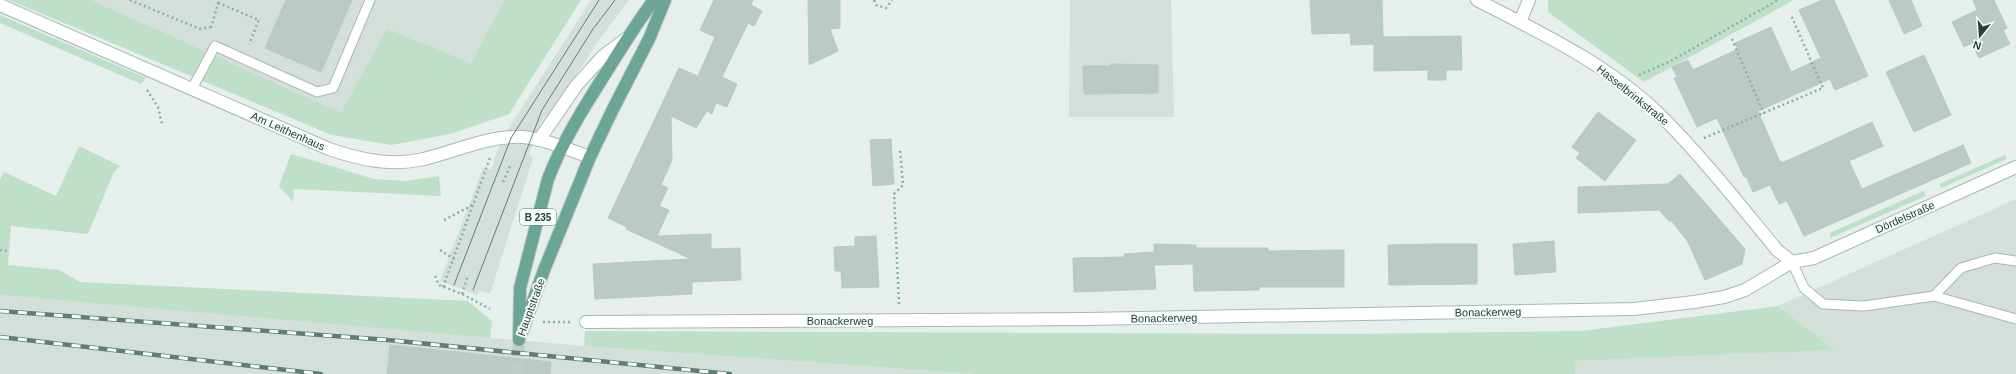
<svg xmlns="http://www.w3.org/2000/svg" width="2016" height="374" font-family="Helvetica,sans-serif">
  <rect width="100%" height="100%" fill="#e6efeb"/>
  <!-- built -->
  <g fill="#d4dfda">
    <path d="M55 0H504L471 63 332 135Z"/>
    <path d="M591 0H629L601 37 555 107 541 122 529 154 533 158 490 294 479 290 477 295 440 281 483 168 491 170 497 151 510 126Z"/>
    <path d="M1070 0H1171L1174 117H1069Z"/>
    <path d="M2016 199V374H1575L1576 361 1833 350 1778 306Z"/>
    <path d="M0 295 584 346 975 374H0Z"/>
  </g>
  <!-- green -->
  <g fill="#bfe0c8">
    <path d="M9 0H91L341 113 387 29 471 63 504 0H581L509 114 450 134 391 145 332 135Z"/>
    <path d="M1548 0H1794L1644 82 1548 12Z"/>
    <path d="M0 15 146 78 141 84 0 23Z"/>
    <path d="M79 146 120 166 114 172 88 234 11 226 8 265 59 270 80 282 468 301 492 321 490 338 0 295V180L4 172 56 196Z"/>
    <path d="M291 154 374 179 406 181 439 176 441 196 294 189 293 202 279 186Z"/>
    <path d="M2005 155 2007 159 1941 188 1939 184Z"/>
    <path d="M1923 191 1926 196 1830 238V233Z"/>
    <path d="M1778 306 1834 350 1576 361 1575 374H975L584 346 585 331 1348 334 1581 331Z"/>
  </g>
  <!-- building -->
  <g fill="#bbcac4" stroke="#b8c9c2">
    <path d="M286 0H352L321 72 265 48Z"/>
    <path d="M714 0H753L751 5 762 11 754 26 748 23 722 77 737 84 727 107 716 103 712 114 707 111 696 128 671 116 672 160 661 185 668 188 659 206 669 210 657 236 711 234V249L740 248 741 280 692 282V294L595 299 593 264 691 259 626 229 627 227 608 218 679 68 698 76 715 37 700 30Z"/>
    <path d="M808 0H840V28L830 29 838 51 809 65Z"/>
    <path d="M1310 0H1382L1383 37 1461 36 1462 70H1446V80H1428V70L1374 71V44L1351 45 1350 33 1312 34Z"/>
    <path d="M1822 0H1834L1868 76 1835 90 1830 79 1758 111 1780 162 1782 161V163L1872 122 1883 146 1849 161 1862 189 1963 145 1971 163 1804 236 1787 201 1779 204 1770 185 1753 192 1746 176 1744 177 1717 118 1697 127 1674 78 1677 77 1672 67 1688 60 1693 70 1738 49 1735 43 1771 27 1791 72 1821 58 1799 10Z"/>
    <path d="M1889 0H1911L1922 26 1904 34Z"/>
    <path d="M1973 0H1994L2007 28 2003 30 2010 44 1979 58 1972 43 1964 47 1952 22 1977 10Z"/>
    <path d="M1924 55 1951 115 1914 132 1886 72Z"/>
    <path d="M1111 64 1158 65V93L1084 94 1083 66H1111Z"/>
    <path d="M1598 112 1636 140 1605 181 1576 158 1580 153 1572 147Z"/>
    <path d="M891 139 894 184 873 186 870 140Z"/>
    <path d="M1680 174 1745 249 1742 264 1705 280 1688 242 1671 220 1670 222 1659 210 1578 213V187L1668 184Z"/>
    <path d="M876 236 879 287 842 288 841 271H835L834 247 855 246V237Z"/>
    <path d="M1554 241 1556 272 1515 275 1513 244Z"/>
    <path d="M1154 244 1196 245V248H1268V251L1344 250V287H1259V290L1194 291 1193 264 1154 265 1156 289 1074 292 1073 258 1124 257V254L1153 252 1154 263Z"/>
    <path d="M1432 244H1477V284L1389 285 1388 245Z"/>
    <path d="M390 345 551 362 550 374H387Z"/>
  </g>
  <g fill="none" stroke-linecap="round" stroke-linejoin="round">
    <!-- primary-tunnel -->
    <path stroke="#bfccc8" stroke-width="12" stroke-dasharray="12 6" stroke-linecap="butt" d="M517 374 519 340"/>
    <defs>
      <g id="service">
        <path d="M192 89 215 46 317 92 333 88 370 0"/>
        <path d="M1792 262 1804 288 1823 304 1864 306 1934 296 2016 319"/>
        <path d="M1934 296 1961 268 1995 258 2016 261"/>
      </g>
      <g id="minor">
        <path d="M1477 0C1539 32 1607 64 1658 113 1701 155 1739 204 1777 250L1792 262"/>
        <path d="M0 5 329 149C358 159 388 166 419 160 453 153 487 135 523 137 546 139 569 150 590 157"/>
        <path d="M1520 22 1529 0"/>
        <path d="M539 140 576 86 603 56 627 38"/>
        <path d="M586 322 1086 319 1634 309 1694 302 1724 297 1745 290 1792 262 1814 258 2016 167"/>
      </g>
      <g id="primary">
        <path d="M522 332 544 270 590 157 612 111 649 39 665 0"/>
        <path d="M519 340 520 288 548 179C562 143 581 112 602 79 619 52 635 25 654 0"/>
      </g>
    </defs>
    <!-- service casing -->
    <use href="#service" stroke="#a8b8b2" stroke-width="11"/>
    <!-- minor casing -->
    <use href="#minor" stroke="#a8b8b2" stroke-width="14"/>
    <!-- primary casing -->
    <use href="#primary" stroke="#c2cac8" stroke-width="14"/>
    <!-- path -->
    <g stroke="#86b3a5" stroke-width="2.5" stroke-dasharray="2 3" stroke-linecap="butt">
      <path d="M130 0 200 29 210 27"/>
      <path d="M874 0 876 5 886 8 892 0"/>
      <path d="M218 3 259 20 249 44"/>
      <path d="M211 28 219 0"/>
      <path d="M1732 39 1764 114"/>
      <path d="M1639 75 1671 61 1778 0"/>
      <path d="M147 90 158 107 162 124"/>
      <path d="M1704 138 1823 88 1791 15"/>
      <path d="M503 182 511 164"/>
      <path d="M444 220 473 205"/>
      <path d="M0 250 8 251"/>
      <path d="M440 250 454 259"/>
      <path d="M435 276 439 285 462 294 490 309"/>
      <path d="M443 287 490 158"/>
      <path d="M462 294 467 278"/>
      <path d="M899 304 894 194 903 185 900 149"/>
      <path d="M543 322H570"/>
    </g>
    <!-- service -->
    <use href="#service" stroke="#fff" stroke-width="9"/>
    <!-- minor -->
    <use href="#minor" stroke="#fff" stroke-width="12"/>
    <!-- primary -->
    <use href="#primary" stroke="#6aa596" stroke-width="12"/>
    <!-- tram -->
    <g stroke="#5f7d75" stroke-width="1">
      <path d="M454 285 511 138 599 0"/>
      <path d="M473 290 542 110 593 29 615 0"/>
    </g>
    <defs>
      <g id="rail">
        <path d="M0 311 388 340 730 374"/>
        <path d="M0 337 321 374"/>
      </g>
    </defs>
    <!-- rail casing -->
    <use href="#rail" stroke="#5f7d75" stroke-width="4.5"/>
    <!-- rail -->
    <use href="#rail" stroke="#f7fbf9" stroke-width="3" stroke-dasharray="9" stroke-linecap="butt"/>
  </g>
  <g text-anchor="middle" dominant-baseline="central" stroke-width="4" stroke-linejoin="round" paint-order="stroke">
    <!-- shield labels -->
    <rect fill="#f7fbf9" stroke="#637a73" stroke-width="1" x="520" y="209" width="36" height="16" rx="3"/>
    <g font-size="10" font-weight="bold" fill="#24423a">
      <text x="538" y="217">B 235</text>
    </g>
    <!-- street labels -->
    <g font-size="11" fill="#24423a" stroke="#f7fbf9">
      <text transform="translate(1633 95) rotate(39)">Hasselbrinkstraße</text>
      <text transform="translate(288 131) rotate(24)">Am Leithenhaus</text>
      <text transform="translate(1905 217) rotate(-24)">Dördelstraße</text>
      <text transform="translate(531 307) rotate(-70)">Hauptstraße</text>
      <text transform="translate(1488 312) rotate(-1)">Bonackerweg</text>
      <text transform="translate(1164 318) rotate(-1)">Bonackerweg</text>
      <text x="840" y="321">Bonackerweg</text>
    </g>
  </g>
  <!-- north arrow -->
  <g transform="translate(1980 36) rotate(197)" stroke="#f7fbf9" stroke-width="3" paint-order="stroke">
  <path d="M0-3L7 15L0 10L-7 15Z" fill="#24423a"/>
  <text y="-6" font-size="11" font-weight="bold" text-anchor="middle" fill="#24423a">N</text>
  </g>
</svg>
